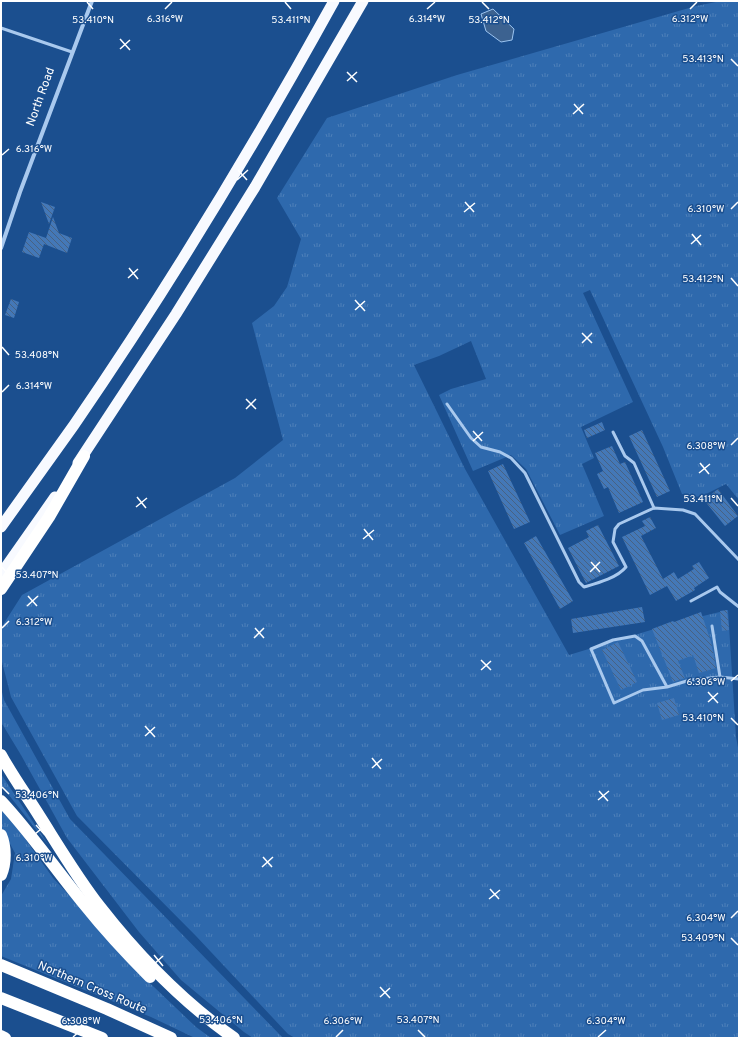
<svg xmlns="http://www.w3.org/2000/svg" width="740" height="1039" font-family="Overpass,sans-serif">
  <defs>
    <pattern id="grass-tufts" width="24" height="20" patternUnits="userSpaceOnUse"><rect width="24" height="20" fill="#2e69ad"/><path d="M3 7l-1-3M5 7V3M7 7l1-3M15 17l-1-3M17 17v-4M19 17l1-3" fill="none" stroke="#4d80b9"/></pattern>
    <pattern id="building-back-hatch" width="6" height="6" patternUnits="userSpaceOnUse"><rect width="6" height="6" fill="#4478b7"/><path d="M-1 5l2 2M0 0l6 6M5-1l2 2" fill="none" stroke="#486282"/></pattern>
  </defs>
  <rect width="100%" height="100%" fill="#1b4f8f"/>
  <!-- grass -->
  <g fill="url(#grass-tufts)">
    <path d="M721 1H739V500L726 484 700 497 682 494 663 447 590 290 583 293 633 402 581 427 594 458 582 464 604 516 560 535 526 469 511 455 473 471 439 395 451 389 486 379 471 341 439 356 414 365 465 469 569 655 674 623 728 610 736 737 739 753V1038H295L288 1034 196 936 77 816 11 697 1 658V628L22 595 235 478 283 440 252 323 274 306 287 287 301 239 277 198 327 118 457 75 696 6Z"/>
    <path d="M1 688 4 700 70 819 283 1038H253L244 1032 181 980 139 932 67 838 21 755 1 722Z"/>
    <path d="M1 774 49 846 1 785Z"/>
    <path d="M1 805 53 878 89 916 133 967 196 1027 211 1038H195L151 1017 1 956V896L11 879 15 853 1 827Z"/>
  </g>
  <!-- water -->
  <path fill="#3c6290" stroke="#9cc4f0" d="M493 9 514 29 512 40 501 42 486 31 481 14Z"/>
  <!-- building -->
  <g fill="url(#building-back-hatch)">
    <path d="M41 202 55 207 49 224Z"/>
    <path d="M53 217 59 233 72 238 67 253 44 244 39 258 22 252 29 232 46 238Z"/>
    <path d="M11 299 19 302 14 318 5 315Z"/>
    <path d="M602 422 605 430 587 438 584 430Z"/>
    <path d="M642 430 670 491 657 497 629 436Z"/>
    <path d="M612 446 620 464 625 462 643 502 619 513 608 487 604 489 597 474 603 471 595 453Z"/>
    <path d="M503 464 530 522 514 529 488 471Z"/>
    <path d="M718 489 738 516 725 526 704 500Z"/>
    <path d="M650 517 656 528 641 536 663 579 674 572 678 579 694 569 692 566 699 562 709 578 694 588 695 590 676 601 667 586 650 595 622 537 645 526 642 521Z"/>
    <path d="M598 525 619 566 586 583 568 548 589 537 586 531Z"/>
    <path d="M536 536 573 601 560 609 524 543Z"/>
    <path d="M642 607 645 622 573 633 571 619Z"/>
    <path d="M727 610 729 630 722 631 720 611Z"/>
    <path d="M701 612 711 642 716 668 699 673 693 655 678 661 685 678 673 682 652 629 673 621 674 622Z"/>
    <path d="M618 642 637 682 621 690 602 650Z"/>
    <path d="M674 698 679 715 662 720 657 703Z"/>
  </g>
  <g fill="none" stroke-linecap="round" stroke-linejoin="round">
    <!-- service -->
    <g stroke="#a9c9ee" stroke-width="3">
      <path d="M1 28 72 52"/>
      <path d="M447 404 471 438 481 447 500 452 511 458 525 473 579 582 584 587C598 583 617 578 626 567L613 542 615 529 619 524 654 508 683 510 695 514 739 560"/>
      <path d="M613 432 625 456 634 463 654 508"/>
      <path d="M691 601 717 587 720 592 739 607"/>
      <path d="M712 626 720 677"/>
      <path d="M667 687 642 641 635 636 613 640 591 649 614 703 643 690 667 687 690 680 720 677 739 679"/>
    </g>
    <!-- minor -->
    <path stroke="#a9c9ee" stroke-width="4" d="M1 248 20 192 92 1"/>
    <!-- trunk -->
    <g stroke="#f8faff" stroke-width="11">
      <path d="M78 463 176 314 255 187 363 1"/>
      <path d="M1 527C25 493 50 459 74 425 168 288 254 146 334 1"/>
      <path d="M1 574 55 497"/>
    </g>
    <!-- motorway -->
    <g stroke="#fff" stroke-width="12">
      <path d="M1 589 49 517 84 456"/>
      <path d="M1 755C13 777 27 796 40 817 59 847 78 879 100 907 139 957 183 1002 234 1038"/>
      <path d="M1 801C31 833 56 870 84 904 104 929 127 954 150 977"/>
      <path d="M1 835C6 847 6 863 1 875"/>
      <path d="M1 965 107 1009 171 1038"/>
      <path d="M1 998 102 1038"/>
      <path d="M1 1036 5 1038"/>
    </g>
  </g>
  <!-- ticks -->
  <path fill="none" stroke="#fff" stroke-width="1.5" d="M87 2 93 9M285 2 291 9M482 2 489 9M165 9 172 2M427 9 435 2M690 9 697 2M120 39 130 50M120 49 130 40M731 59 738 66M347 72 357 82M347 81 357 72M574 104 583 114M573 114 584 104M2 155 9 149M238 170 247 180M237 180 248 170M465 202 474 212M731 209 738 202M464 212 475 203M692 234 701 245M691 244 701 235M129 268 138 279M128 278 138 269M731 278 738 286M355 300 365 311M355 310 365 301M582 333 592 343M582 343 592 333M2 347 9 355M2 392 9 385M246 399 256 409M246 409 256 399M473 431 482 441M473 441 483 432M731 445 738 438M700 463 709 474M699 473 710 464M137 497 146 508M731 498 738 506M136 507 147 498M364 529 373 540M363 539 374 530M591 562 600 572M2 567 9 575M590 572 600 562M28 596 37 606M27 606 38 596M2 628 9 621M255 628 264 638M254 638 264 628M481 660 491 670M481 670 491 661M731 681 738 675M708 692 718 703M708 702 718 693M731 718 738 725M145 726 155 737M145 736 155 727M372 758 381 769M372 768 382 759M2 787 9 794M599 791 608 801M598 800 609 791M36 825 45 835M35 834 46 825M263 857 272 867M2 865 9 858M262 867 273 857M490 889 499 899M489 899 500 890M731 918 738 911M731 938 738 945M154 955 163 966M153 965 163 956M380 987 390 998M380 997 390 988M221 1030 227 1037M418 1030 425 1037M73 1037 81 1030M336 1037 343 1030M598 1037 606 1030"/>
  <g text-anchor="middle" dominant-baseline="central" stroke-width="3" stroke-linejoin="round" paint-order="stroke">
    <!-- street labels -->
    <g font-size="12" fill="#fff" stroke="#1b4f8f">
      <text transform="translate(41 97) rotate(-70)">North Road</text>
      <text transform="translate(92 988) rotate(23)">Northern Cross Route</text>
    </g>
  </g>
  <g font-size="10" text-anchor="middle" fill="#fff" stroke="#1b4f8f" stroke-width="3" stroke-linejoin="round" paint-order="stroke">
    <text x="427" y="22">6.314°W</text>
    <text x="165" y="22">6.316°W</text>
    <text x="690" y="22">6.312°W</text>
    <text x="93" y="23">53.410°N</text>
    <text x="291" y="23">53.411°N</text>
    <text x="489" y="23">53.412°N</text>
    <text x="703" y="62">53.413°N</text>
    <text x="34" y="152">6.316°W</text>
    <text x="706" y="212">6.310°W</text>
    <text x="703" y="282">53.412°N</text>
    <text x="37" y="358">53.408°N</text>
    <text x="34" y="389">6.314°W</text>
    <text x="706" y="449">6.308°W</text>
    <text x="703" y="502">53.411°N</text>
    <text x="37" y="578">53.407°N</text>
    <text x="34" y="625">6.312°W</text>
    <text x="706" y="685">6.306°W</text>
    <text x="703" y="721">53.410°N</text>
    <text x="37" y="798">53.406°N</text>
    <text x="34" y="861">6.310°W</text>
    <text x="706" y="921">6.304°W</text>
    <text x="703" y="941">53.409°N</text>
    <text x="221" y="1023">53.406°N</text>
    <text x="418" y="1023">53.407°N</text>
    <text x="81" y="1024">6.308°W</text>
    <text x="343" y="1024">6.306°W</text>
    <text x="606" y="1024">6.304°W</text>
  </g>
  <!-- border -->
  <rect width="740" height="1039" fill="none" stroke="#ffffff" stroke-width="4"/>
</svg>
